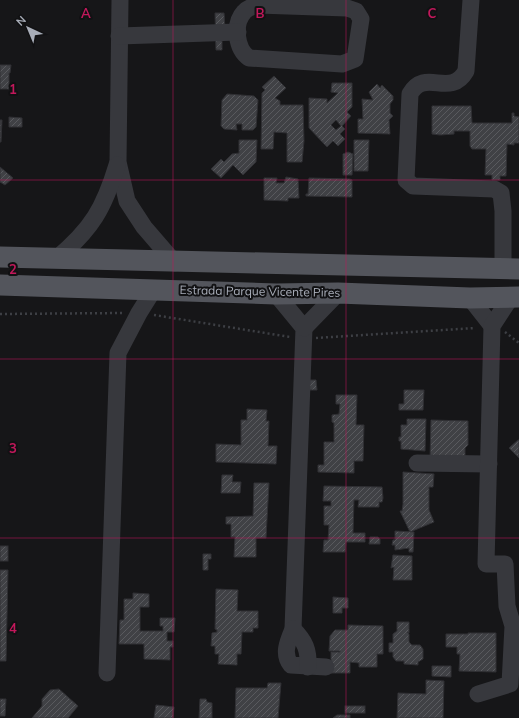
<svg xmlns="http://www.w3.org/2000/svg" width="519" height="718" font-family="Mulish,sans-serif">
  <defs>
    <pattern id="building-hatch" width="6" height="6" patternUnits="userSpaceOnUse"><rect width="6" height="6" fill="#404145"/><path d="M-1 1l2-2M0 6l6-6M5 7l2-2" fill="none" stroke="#595a5e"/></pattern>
  </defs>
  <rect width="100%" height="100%" fill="#161618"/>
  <!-- building -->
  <g fill="url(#building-hatch)" stroke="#303034" fill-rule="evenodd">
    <path d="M215 13H224L225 29H222V50H216Z"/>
    <path d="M0 65H11L10 73H9V89H0Z"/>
    <path d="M274 76 286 88 275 98 280 101V105H303L304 141 302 162H287V133L274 132 273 149H261L262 93 265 90 262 87Z"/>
    <path d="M332 83H352V107L347 112 351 116 342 126 345 129 340 134 345 139 338 146 333 141 327 147 309 128V98L327 99V103L338 93 331 92ZM336 120 341 126 336 130 331 125Z"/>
    <path d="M377 84 380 88 382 85 393 96V100L390 104V113L393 116 389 120 390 134 358 133V119H363L362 99 373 100 369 92Z"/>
    <path d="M227 94 254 96 258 100 256 127 253 130H242V124H236L237 130 224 129 221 126 222 100Z"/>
    <path d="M432 106H471L472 123H512V113H514V116L519 117V143H514V145L507 144 506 176H500V180H492V175H485L486 149H472L470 146V131H454V134L440 135 432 134Z"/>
    <path d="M9 117 22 118V127H9Z"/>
    <path d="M0 120H2L1 142H0Z"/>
    <path d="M239 140H257L256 162 243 175 233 165 221 178 211 169 221 159 224 162 232 154 239 153Z"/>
    <path d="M354 140H369L368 171H354Z"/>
    <path d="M348 152 353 154 352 175H343V154Z"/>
    <path d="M0 167 13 178 5 185 0 182Z"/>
    <path d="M286 177 298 179 299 198H288V201L264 200V178H277L276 183H284Z"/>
    <path d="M309 178 350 179 352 180V197L306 196V194H308Z"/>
    <path d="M304 380H316L317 390H304Z"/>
    <path d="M404 390H424L423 410H399V404H404Z"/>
    <path d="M336 395H357L356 425H364L363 461H354V473L318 472V465H324V442H334V423L332 422V415L339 414 340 404H336Z"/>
    <path d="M247 409 267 410 266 421H269L268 446H277L276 464 216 462V444L241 445V420H247Z"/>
    <path d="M407 419H426L425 451 401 449V441H399V437H401V425H407Z"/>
    <path d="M431 420 468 421V445L465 448V460L430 459Z"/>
    <path d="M518 440H519V458L509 448Z"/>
    <path d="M403 472 434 474 433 487H429V510L434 522 410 532 400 511H402L403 504Z"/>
    <path d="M222 475H233L232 482H241L240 493H221Z"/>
    <path d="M254 483H269L266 538H256V557H234L235 537H231V524H226V517L253 516Z"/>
    <path d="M324 486 382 487 383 498 382 502H379V507H358L359 500H354L353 533H365V542H346L345 552H323L324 540H328L329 525H324V506H331V501H323Z"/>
    <path d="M395 531 414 532 413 552H409V548L395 550V545H392L393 540H395Z"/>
    <path d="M370 537H378L380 539V544H369Z"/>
    <rect x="0" y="546" width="8" height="15"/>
    <path d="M203 554H211V559H208V570H203Z"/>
    <path d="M393 555 412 556V580H393L394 567 391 568Z"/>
    <path d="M0 570H8L6 661H0Z"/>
    <path d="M216 589 238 590 237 611H258V628H253V632H242L241 654H237V665L218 664 219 654H215V646H211L212 633 217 632V630L215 629Z"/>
    <path d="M133 593 149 594V607H140V631H163V626H160V618H175L174 632H167V641H173V647H170V660L144 659V644H119L120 620H124V599H133Z"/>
    <path d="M333 597 348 598V608H342V613H333Z"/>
    <path d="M397 622H409V633L407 632 409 634V642L412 645H420L423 649V659L418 662V665L404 664V661H396L393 657V652H389V643H393V634L397 631Z"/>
    <path d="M348 625 383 626V654H377V667H359V663L350 662V673H331V652H340V651H329L330 636 335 630H348Z"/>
    <path d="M468 633H496V672L459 671 460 654H457V647H446V634H468Z"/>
    <path d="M432 666H451V677L432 676Z"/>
    <path d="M426 680 444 681 443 718H397L398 693 426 694Z"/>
    <path d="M268 683H281L278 718H235L236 688H267Z"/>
    <path d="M59 689 78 706 68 718H32L42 706V699L50 690Z"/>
    <path d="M0 699H6L5 716H0Z"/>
    <path d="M200 699H206L207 702 212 703V718H199Z"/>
    <path d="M156 705 174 707 173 718H154Z"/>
    <rect x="345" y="706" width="20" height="7"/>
    <path d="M337 715H350V718H333Z"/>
  </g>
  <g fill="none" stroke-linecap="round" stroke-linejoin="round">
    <!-- path -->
    <g stroke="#3d3f44" stroke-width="2.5" stroke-dasharray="2 3" stroke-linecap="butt">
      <path d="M0 314 123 313"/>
      <path d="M154 315 290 337"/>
      <path d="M505 332 519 343"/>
      <path d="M316 338 475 328"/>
    </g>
    <!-- minor -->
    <g stroke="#37383d" stroke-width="17">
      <path d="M120 0 118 162 127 201 144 227 175 263"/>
      <path d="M471 0 466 71C450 99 425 67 410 94L406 180 413 186 494 189 501 193 503 211V269"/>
      <path d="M258 5 347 8 356 11 361 19 355 59 342 64 249 58C236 49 233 24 244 12 248 7 253 7 258 5Z"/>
      <path d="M119 36 238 32"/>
      <path d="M56 259C92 229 104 208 117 165"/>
      <path d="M276 294 304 328 293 629C288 641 282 654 291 665L326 667"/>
      <path d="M470 298 492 326"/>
      <path d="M304 328 338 293"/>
      <path d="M417 463 489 464"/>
      <path d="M293 629C305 641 309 650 308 667"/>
      <path d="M107 673 118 353 139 313 154 289"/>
      <path d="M478 694 510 684 513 626 507 606 505 564H486L492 326 511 297"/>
    </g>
    <!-- major -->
    <g stroke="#53555c" stroke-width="21">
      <path d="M0 257 519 269"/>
      <path d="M0 285 276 294 338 293 470 298 519 297"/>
    </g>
  </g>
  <!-- grid -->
  <path fill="none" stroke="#c2185b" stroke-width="1" stroke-opacity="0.55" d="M173 0V718M346 0V718M0 180H519M0 359H519M0 538H519"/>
  <g text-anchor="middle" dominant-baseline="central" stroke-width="4" stroke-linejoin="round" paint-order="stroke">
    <!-- street labels -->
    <g font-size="12" fill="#a8adb8" stroke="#111113">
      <text transform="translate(260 291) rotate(1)">Estrada Parque Vicente Pires</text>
    </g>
  </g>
  <g font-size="13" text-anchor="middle" font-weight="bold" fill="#c2185b" stroke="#111113" stroke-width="4" stroke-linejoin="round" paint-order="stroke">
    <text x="86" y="18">A</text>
    <text x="260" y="18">B</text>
    <text x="432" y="18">C</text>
    <text x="13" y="94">1</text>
    <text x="13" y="274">2</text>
    <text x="13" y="453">3</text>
    <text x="13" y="633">4</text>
  </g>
  <!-- north arrow -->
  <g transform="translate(28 28) rotate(316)" stroke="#111113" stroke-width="3" paint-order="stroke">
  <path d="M0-3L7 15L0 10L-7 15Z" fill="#a8adb8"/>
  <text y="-6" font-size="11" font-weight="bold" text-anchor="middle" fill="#a8adb8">N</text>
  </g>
</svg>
